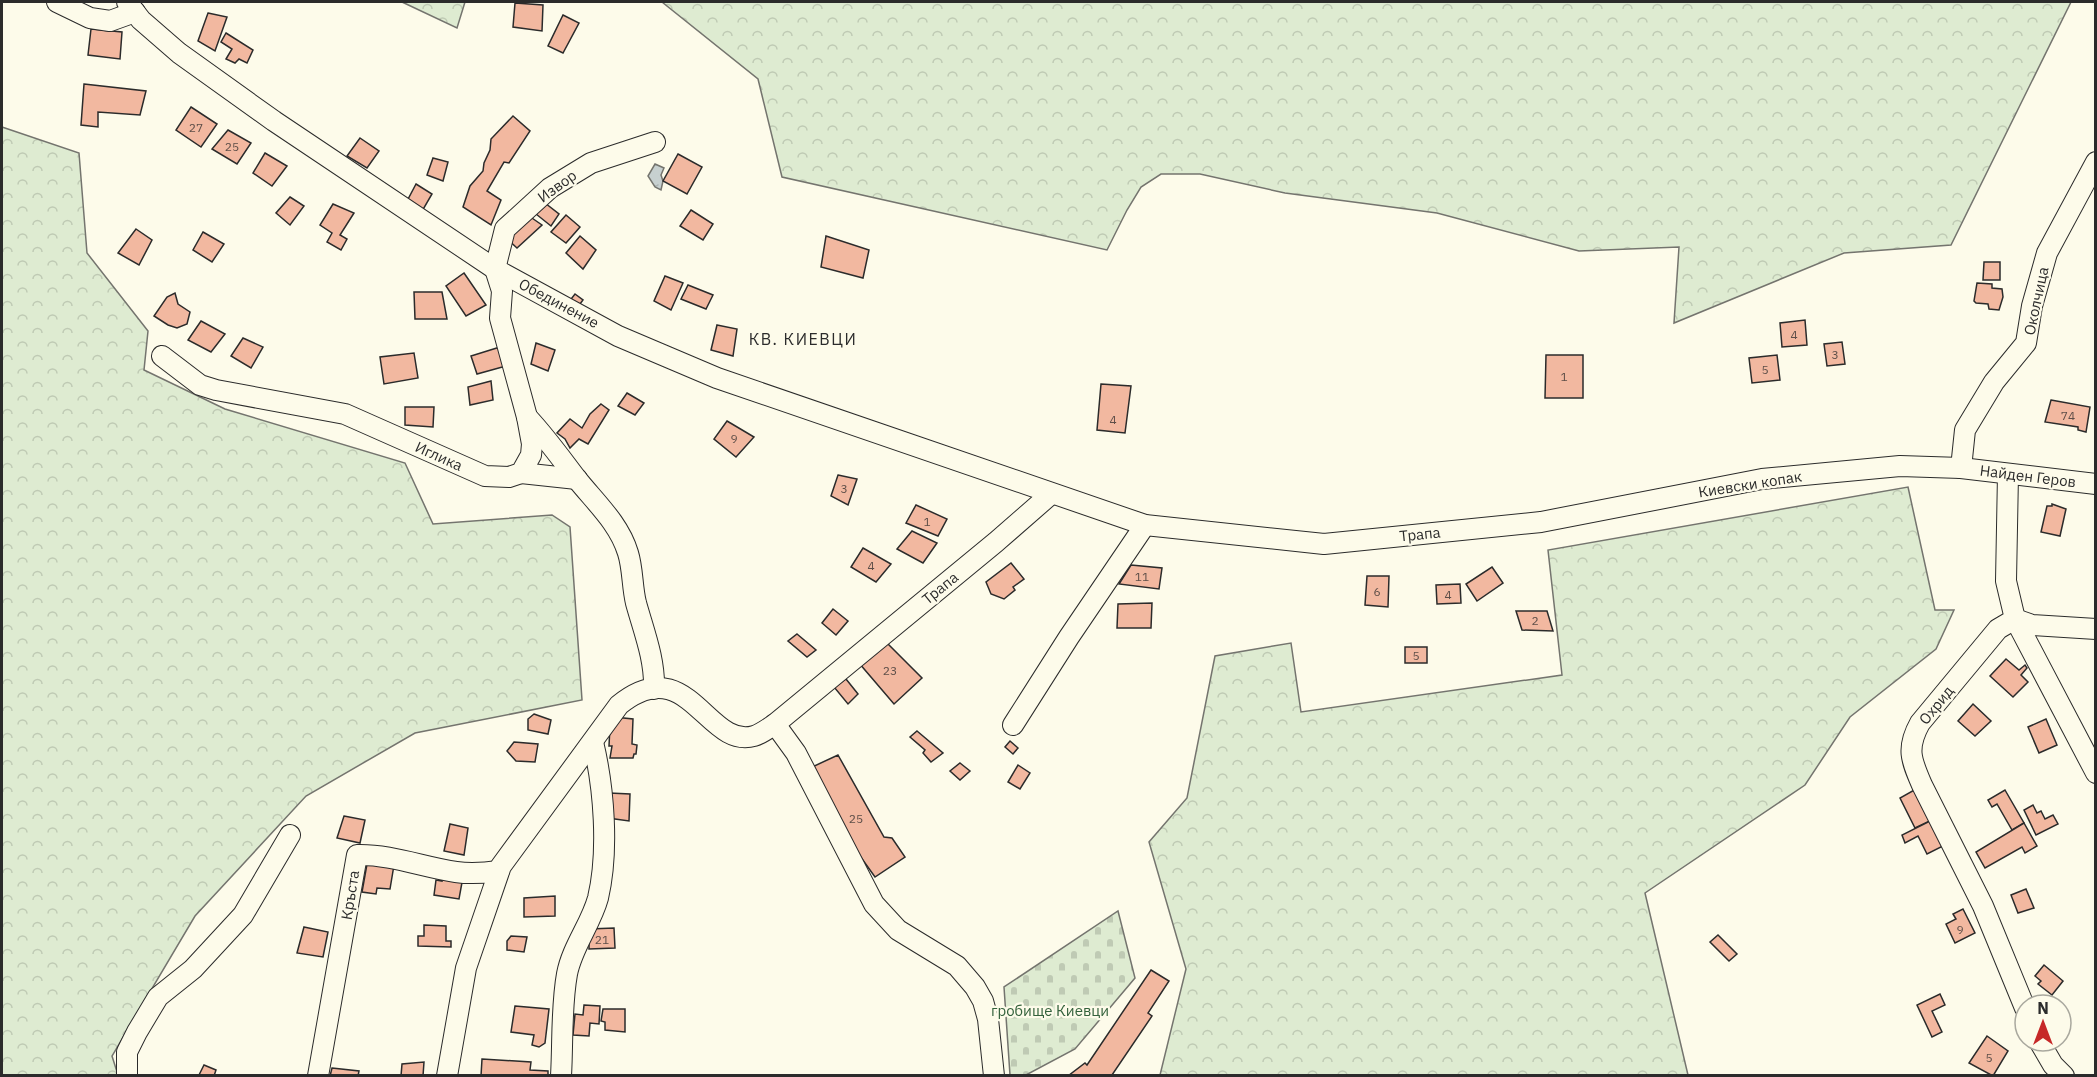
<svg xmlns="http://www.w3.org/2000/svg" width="2097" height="1077" font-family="'IBM Plex Sans',sans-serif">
  <defs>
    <pattern id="forest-crowns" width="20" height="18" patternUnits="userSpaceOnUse" patternTransform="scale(1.5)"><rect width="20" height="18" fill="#deebd1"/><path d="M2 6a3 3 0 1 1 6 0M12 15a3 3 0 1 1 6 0" fill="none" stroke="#bfcab4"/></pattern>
    <pattern id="cemetery-stones" width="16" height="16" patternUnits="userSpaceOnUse" patternTransform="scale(1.5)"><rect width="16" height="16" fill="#deebd1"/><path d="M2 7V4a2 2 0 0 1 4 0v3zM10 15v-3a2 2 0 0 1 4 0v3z" fill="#bfcab4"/></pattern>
    <pattern id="water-ripples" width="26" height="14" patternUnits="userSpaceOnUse" patternTransform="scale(1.5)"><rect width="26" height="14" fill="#c7d0d0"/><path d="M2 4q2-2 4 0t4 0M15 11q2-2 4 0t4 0" fill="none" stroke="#abb3b3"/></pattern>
  </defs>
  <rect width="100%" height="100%" fill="#fdfbea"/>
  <!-- forest -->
  <g fill="url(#forest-crowns)" stroke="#74746e" stroke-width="1.5">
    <path d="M402 2H465L457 28Z"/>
    <path d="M662 2H2071L1951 245 1844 253 1674 323 1679 247 1579 251 1437 213 1285 193 1200 174H1161L1141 187 1127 210 1107 250 782 177 758 79Z"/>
    <path d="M2 127 79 153 87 253 148 331 144 370 225 409 405 463 433 524 552 515 570 527 582 700 415 733 306 796 195 916 112 1056 118 1075 2 1076Z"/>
    <path d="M1908 487 1935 610H1954L1936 649 1850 717 1805 785 1645 893 1688 1075H1160L1186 969 1149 842 1187 798 1215 656 1291 643 1301 712 1562 675 1548 550Z"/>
  </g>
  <!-- cemetery -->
  <path fill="url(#cemetery-stones)" stroke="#74746e" stroke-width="1.5" d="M1118 911 1135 978 1075 1049 1026 1075H1010L1004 987Z"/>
  <!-- water -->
  <path fill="url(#water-ripples)" stroke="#74746e" stroke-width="1.5" d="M655 164 664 168 661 175 663 181 661 190 655 187 648 176Z"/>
  <!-- building -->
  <g fill="#f2b8a0" stroke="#2b2b2b" stroke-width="1.5">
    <path d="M515 3 543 5 542 31 513 27Z"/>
    <path d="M208 13 227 17 215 51 198 41Z"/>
    <path d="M563 15 579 23 563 53 548 46Z"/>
    <path d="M91 29 122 32 120 59 88 55Z"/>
    <path d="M226 33 253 50 247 63 239 59 235 63 226 59 232 49 221 42Z"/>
    <path d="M84 84 146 91 140 115 98 112V127L81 125Z"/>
    <path d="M191 107 217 124 201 147 176 130Z"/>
    <path d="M513 116 530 131 509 163 504 162 487 191 501 200 491 225 463 207 470 186 483 171 484 163 490 150 491 139Z"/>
    <path d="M228 130 251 143 237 164 212 149Z"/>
    <path d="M360 138 379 151 367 168 347 156Z"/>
    <path d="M265 153 287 166 272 186 253 173Z"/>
    <path d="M678 154 702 167 687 194 663 181Z"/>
    <path d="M433 158 448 162 443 181 427 175Z"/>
    <path d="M416 184 432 194 421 213 406 203Z"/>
    <path d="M290 197 304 206 290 225 276 213Z"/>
    <path d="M545 203 559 214 551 226 536 214Z"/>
    <path d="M333 204 354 213 340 235 347 239 341 250 327 242 332 233 320 225Z"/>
    <path d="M691 210 713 224 703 240 680 226Z"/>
    <path d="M566 215 580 227 566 243 551 232Z"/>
    <path d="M529 216 542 225 517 248 506 238Z"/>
    <path d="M136 229 152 240 139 265 118 253Z"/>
    <path d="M203 232 224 244 212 262 193 250Z"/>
    <path d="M580 236 596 250 583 269 566 253Z"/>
    <path d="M826 236 869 250 863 278 821 267Z"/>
    <path d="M1984 262H2000V280H1983Z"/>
    <path d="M464 273 486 305 466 316 446 286Z"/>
    <path d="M665 276 683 283 671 310 654 301Z"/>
    <path d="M1977 283 1992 284V288L2002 289 2003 297 1999 310 1989 309 1988 304 1976 303 1974 301Z"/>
    <path d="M688 285 713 295 706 309 681 299Z"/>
    <path d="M414 292H442L447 319H415Z"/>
    <path d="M175 293 178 304 190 312 187 324 177 328 168 325 154 316 167 297Z"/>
    <path d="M575 294 583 300 577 308 568 303Z"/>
    <path d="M1805 320 1807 345 1782 347 1780 323Z"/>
    <path d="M201 321 225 334 211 352 188 340Z"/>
    <path d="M717 325 737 329 733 356 711 350Z"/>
    <path d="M243 338 263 347 251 368 231 356Z"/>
    <path d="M1842 342 1845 364 1827 366 1824 344Z"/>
    <path d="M536 343 555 350 548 371 531 364Z"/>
    <path d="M500 347 506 366 477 374 471 356Z"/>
    <path d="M414 353 418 378 384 384 380 357Z"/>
    <path d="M1546 355H1583V398H1545Z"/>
    <path d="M1777 355 1780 380 1752 383 1749 358Z"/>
    <path d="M491 381 493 400 470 405 468 387Z"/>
    <path d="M1101 384 1131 386 1125 433 1097 430Z"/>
    <path d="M627 393 644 403 635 415 618 406Z"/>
    <path d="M2051 400 2090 407 2086 432 2078 430V427L2045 422Z"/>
    <path d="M601 404 609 410 588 444 579 439 570 448 565 439 557 433 570 419 582 428 590 414Z"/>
    <path d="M405 407H434L433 427 405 425Z"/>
    <path d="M727 421 754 437 736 457 714 439Z"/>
    <path d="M838 475 857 479 848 505 831 496Z"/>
    <path d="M2052 504 2066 509 2060 536 2041 532 2047 506H2052Z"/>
    <path d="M916 505 947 519 938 536 906 523Z"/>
    <path d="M912 531 937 543 923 563 897 549Z"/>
    <path d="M863 548 891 564 876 582 851 567Z"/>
    <path d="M1011 563 1024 579 1013 587 1015 590 1004 599 991 594 986 582Z"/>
    <path d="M1131 565 1162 568 1159 589 1119 584Z"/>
    <path d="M1492 567 1503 583 1477 601 1466 584Z"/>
    <path d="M1367 576H1389L1388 607 1365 605Z"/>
    <path d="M1460 584 1461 603 1437 604 1436 585Z"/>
    <path d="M1152 603 1151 628H1117L1118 604Z"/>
    <path d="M833 609 848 621 836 635 822 623Z"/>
    <path d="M1516 611H1547L1553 631 1522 630Z"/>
    <path d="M797 634 816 650 807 657 788 641Z"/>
    <path d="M885 641 922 678 894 704 859 663Z"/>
    <rect x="1405" y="647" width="22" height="16"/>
    <path d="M2006 659 2019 670 2025 665 2027 668 2021 675 2028 682 2013 697 1990 676Z"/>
    <path d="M846 679 858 694 848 704 834 687Z"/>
    <path d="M1973 704 1991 721 1975 736 1958 721Z"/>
    <path d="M534 714 551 720 548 734 528 730V719Z"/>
    <path d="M614 717 633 719 632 744 637 745 636 754H634L633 758H610L612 746H609L610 726Z"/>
    <path d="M2046 719 2057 745 2039 753 2028 727Z"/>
    <path d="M917 731 943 753 931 762 923 753 925 750 910 737Z"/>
    <path d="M1010 741 1018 748 1013 754 1005 747Z"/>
    <path d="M514 742 538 744 535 762 516 761 507 751Z"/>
    <path d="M838 755 884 837 892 838 905 857 875 877 860 856 810 768Z"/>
    <path d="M960 763 970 771 960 780 950 771Z"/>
    <path d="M1018 765 1030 773 1020 789 1008 782Z"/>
    <path d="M1916 789 1932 820 1915 828 1900 798Z"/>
    <path d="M2005 790 2024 823 2012 830 1997 804 1992 807 1988 800Z"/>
    <path d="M609 793 630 794 629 821 608 818Z"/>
    <path d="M2033 805 2037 813 2041 811 2045 819 2053 815 2058 824 2036 835 2024 810Z"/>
    <path d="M344 816 365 820 360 843 337 838Z"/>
    <path d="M1932 820 1945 845 1927 854 1918 836 1905 843 1902 835Z"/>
    <path d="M2024 823 2037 846 2025 853 2022 847 1985 868 1976 852Z"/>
    <path d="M450 824 468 828 464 855 444 851Z"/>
    <path d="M367 864 394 865 390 889 377 888 376 894 362 892Z"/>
    <path d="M442 876 463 877 459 899 434 895 436 880 442 881Z"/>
    <path d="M2026 889 2034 908 2018 913 2011 895Z"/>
    <path d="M555 896V916L524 917V898Z"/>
    <path d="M1963 909 1975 933 1955 943 1946 924 1956 919 1953 914Z"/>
    <path d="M424 925 446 926V941H451V947L418 946V936H424Z"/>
    <path d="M304 927 328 932 323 957 297 953Z"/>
    <path d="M614 928 615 948 589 949V929Z"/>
    <path d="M1718 935 1737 954 1729 961 1710 942Z"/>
    <path d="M511 936 527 937 524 952 507 950V941Z"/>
    <path d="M2044 965 2063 981 2052 995 2038 984 2041 981 2035 976Z"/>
    <path d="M1151 970 1169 981 1148 1013 1152 1016 1112 1075 1068 1076 1085 1063 1087 1065Z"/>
    <path d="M1940 994 1945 1005 1932 1011 1942 1032 1932 1037 1917 1005Z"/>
    <path d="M584 1005 600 1006 599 1024 590 1023 589 1036 573 1035 575 1014 583 1015Z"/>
    <path d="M515 1006 549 1009 545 1043 539 1047 532 1045 534 1035 511 1032Z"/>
    <path d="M603 1009H625V1032L605 1030V1022L601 1021Z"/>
    <path d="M1987 1036 2008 1051 1993 1076 1969 1063Z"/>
    <path d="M482 1059 531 1062 530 1070 548 1071V1076H481Z"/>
    <path d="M424 1062 423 1076H401L402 1064Z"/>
    <path d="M204 1065 216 1070 214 1076 199 1075Z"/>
    <path d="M332 1068 359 1071 358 1076H330Z"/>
  </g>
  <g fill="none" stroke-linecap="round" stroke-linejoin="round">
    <defs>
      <g id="minor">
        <path d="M57 2 90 18 110 21 135 12"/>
        <path d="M127 2 141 20 179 53 274 121 495 269 618 336 717 378 1145 525 1324 544 1541 522 1762 479 1900 466 1961 468 2096 484"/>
        <path d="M162 356 200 385 216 390 345 414 485 476 509 477 521 473 531 455 532 444 527 417 500 318 502 291 495 269 505 229 550 188 591 163 655 142"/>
        <path d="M527 417C545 436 560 457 576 478 595 502 619 523 628 553 633 569 632 587 636 603 644 632 655 659 654 689"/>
        <path d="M1961 468 1965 430 1994 382 2026 343 2032 306 2047 253 2096 162"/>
        <path d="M521 473 577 479"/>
        <path d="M2008 474 2006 581 2015 619 1998 629 1920 723C1906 748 1911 760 1922 785L1983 906 2025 1008"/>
        <path d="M2015 619 2096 773"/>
        <path d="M2015 619 2032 625 2096 629"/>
        <path d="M775 724 796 753 874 904 898 930 957 966 975 987 983 1001 988 1019 994 1076"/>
        <path d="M1013 725 1069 637 1145 525"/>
        <path d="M2039 1041 2053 1065 2064 1076"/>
        <path d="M127 1076V1052L137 1032 158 997 193 969 243 915 290 835"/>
        <path d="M318 1076 357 855C390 854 423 867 456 872 470 874 485 873 499 871"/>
        <path d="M447 1076 466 968 501 866 619 705C688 649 707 750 754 736 761 734 769 728 775 724L996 542 1051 494"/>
        <path d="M561 1076C563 1042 561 1007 567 974 572 947 591 924 598 898 609 851 604 788 593 742"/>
      </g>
    </defs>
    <!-- minor casing -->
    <use href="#minor" stroke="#2b2b2b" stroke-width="22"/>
    <!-- minor -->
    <use href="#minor" stroke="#fdfbea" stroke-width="20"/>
  </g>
  <g text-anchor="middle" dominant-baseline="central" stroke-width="4.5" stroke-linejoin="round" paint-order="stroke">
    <!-- number labels -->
    <g font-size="12" fill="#5d4e48">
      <text x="196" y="127">27</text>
      <text x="232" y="146">25</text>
      <text x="1794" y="334">4</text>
      <text x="1835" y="354">3</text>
      <text x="1765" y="369">5</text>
      <text x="1564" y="376">1</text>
      <text x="2068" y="415">74</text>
      <text x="1113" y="419">4</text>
      <text x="734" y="438">9</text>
      <text x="844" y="488">3</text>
      <text x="927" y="521">1</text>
      <text x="871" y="565">4</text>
      <text x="1142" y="576">11</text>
      <text x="1377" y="591">6</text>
      <text x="1448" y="594">4</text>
      <text x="1535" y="620">2</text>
      <text x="1416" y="655">5</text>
      <text x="890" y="670">23</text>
      <text x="856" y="818">25</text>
      <text x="1960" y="929">9</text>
      <text x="602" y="939">21</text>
      <text x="1989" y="1057">5</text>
    </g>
    <!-- street labels -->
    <g font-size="15" fill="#2b2b2b" stroke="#fdfbea">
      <text transform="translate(557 186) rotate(-36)">Извор</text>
      <text transform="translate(2036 301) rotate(-78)">Околчица</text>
      <text transform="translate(559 303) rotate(28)">Обединение</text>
      <text transform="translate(439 456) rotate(24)">Иглика</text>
      <text transform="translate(2028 476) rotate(7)">Найден Геров</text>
      <text transform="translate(1750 484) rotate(-9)">Киевски копак</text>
      <text transform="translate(1420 534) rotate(-6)">Трапа</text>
      <text transform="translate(940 588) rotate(-39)">Трапа</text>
      <text transform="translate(1936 705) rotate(-51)">Охрид</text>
      <text transform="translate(350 895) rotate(-81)">Кръста</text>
    </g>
    <!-- park labels -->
    <g font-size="15" fill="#34623c" stroke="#fdfbea">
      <text x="1050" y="1010">гробище Киевци</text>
    </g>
    <!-- neighbourhood labels -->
    <g font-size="16" letter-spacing="1.5" fill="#2b2b2b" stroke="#fdfbea">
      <text x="803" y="339">КВ. КИЕВЦИ</text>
    </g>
  </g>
  <!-- border -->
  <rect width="2097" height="1077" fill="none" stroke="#2b2b2b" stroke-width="6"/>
  <!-- north arrow -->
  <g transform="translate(2043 1023)"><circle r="28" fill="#fdfbea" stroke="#a9a89e" stroke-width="1.5"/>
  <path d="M0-4.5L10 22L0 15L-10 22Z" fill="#c62828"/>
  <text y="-9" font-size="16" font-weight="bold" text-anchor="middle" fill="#2b2b2b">N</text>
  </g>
</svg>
